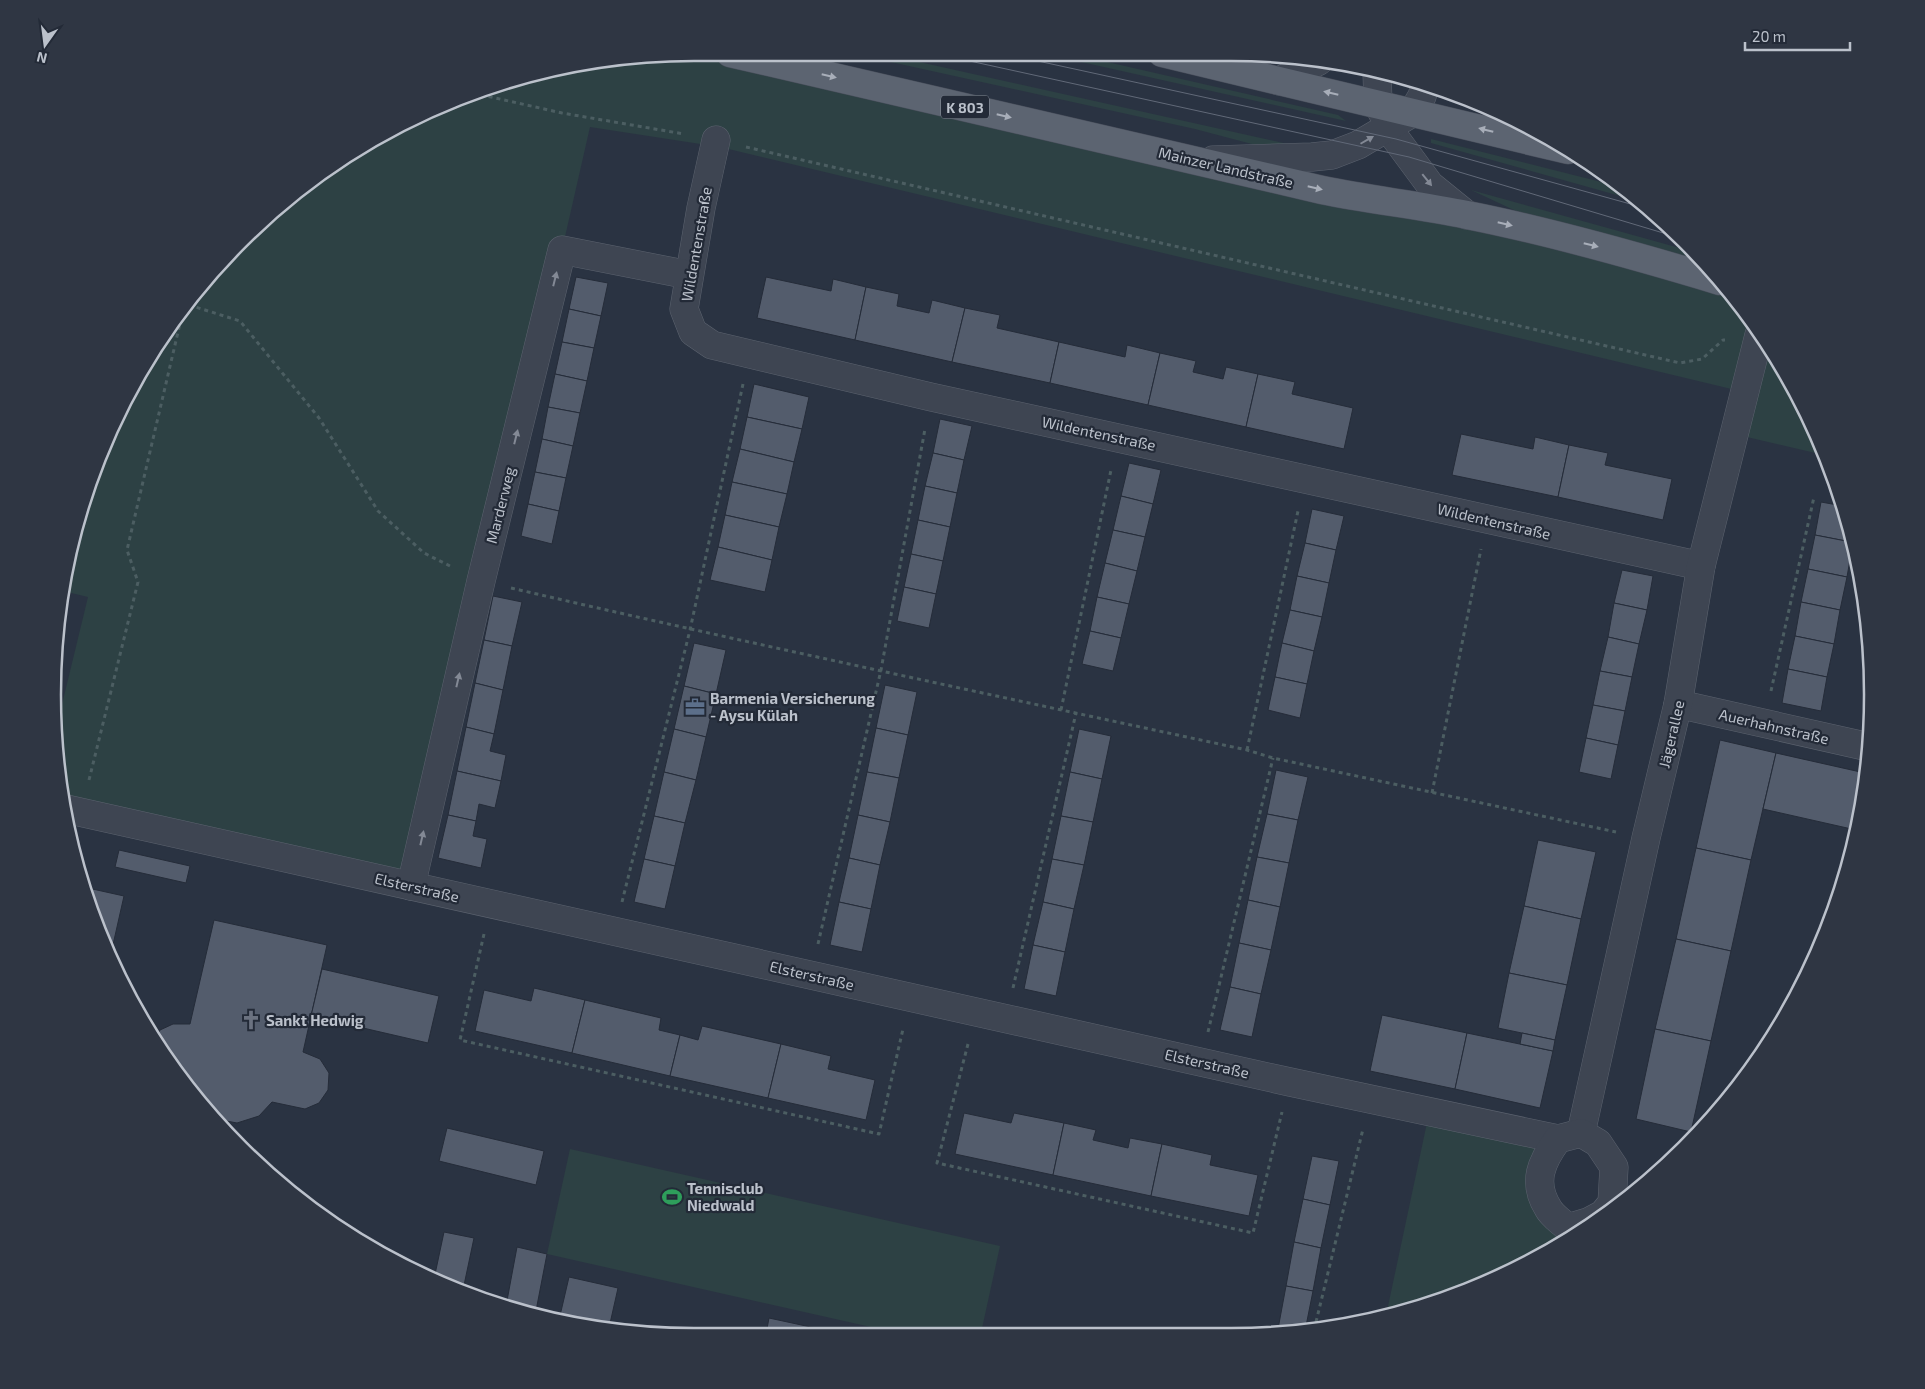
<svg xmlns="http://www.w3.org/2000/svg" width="1925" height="1389" font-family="'Exo 2',sans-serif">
  <rect width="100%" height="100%" fill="#2a3342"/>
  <!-- green -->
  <g fill="#2d4144">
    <path d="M694 53H730L1720 281 1787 374 1824 455 1734 434 1744 392 720 147 590 127 562 250 411 886 66 809 58 778V721L88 597 63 591 86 488 119 411 212 271 338 161 449 101 528 74Z"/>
    <path d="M850 53H879L1310 149 1267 148 1195 129Z"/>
    <path d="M1041 53H1068L1338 115 1346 121Z"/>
    <path d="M1431 139 1617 186 1638 201 1431 143Z"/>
    <path d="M1471 190 1694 252 1708 266 1516 211Z"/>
    <path d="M1428 1118 1548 1144 1561 1228 1557 1244 1476 1288 1387 1311Z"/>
    <path d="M570 1149 1000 1246 981 1333 902 1334 547 1254Z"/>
  </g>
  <!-- building -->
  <g fill="#535c6c" stroke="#252c39">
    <path d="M576 277 608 283 601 316 569 309Z"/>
    <path d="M766 277 831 291 833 279 866 287 855 340 757 318Z"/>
    <path d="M866 287 899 294 897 306 929 313 932 300 965 308 952 362 855 340Z"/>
    <path d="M965 308 1000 315 997 328 1059 342 1050 383 952 362Z"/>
    <path d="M569 309 601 316 594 348 562 342Z"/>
    <path d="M562 342 594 348 587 381 555 374Z"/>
    <path d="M1059 342 1125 357 1127 345 1160 353 1148 405 1050 383Z"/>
    <path d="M1160 353 1196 361 1193 372 1223 379 1226 367 1258 374 1246 427 1148 405Z"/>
    <path d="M555 374 587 381 580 413 548 407Z"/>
    <path d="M1258 374 1295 382 1292 394 1353 408 1344 449 1246 427Z"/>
    <path d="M754 384 809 397 802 429 747 417Z"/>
    <path d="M548 407 580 413 573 446 542 439Z"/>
    <path d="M747 417 802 429 794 462 740 449Z"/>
    <path d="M940 419 972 426 964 460 933 453Z"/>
    <path d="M1461 434 1533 449 1535 437 1569 445 1558 497 1452 475Z"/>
    <path d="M542 439 573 446 566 478 535 472Z"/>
    <path d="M1569 445 1608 453 1605 465 1672 479 1663 520 1558 497Z"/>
    <path d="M740 449 794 462 787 494 732 482Z"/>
    <path d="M933 453 964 460 957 493 925 486Z"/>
    <path d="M1129 463 1161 470 1153 504 1121 496Z"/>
    <path d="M535 472 566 478 559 511 528 504Z"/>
    <path d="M732 482 787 494 779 527 725 515Z"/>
    <path d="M925 486 957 493 950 527 918 520Z"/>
    <path d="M1121 496 1153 504 1145 537 1113 530Z"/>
    <path d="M1821 502 1843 506 1851 542 1815 535Z"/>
    <path d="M528 504 559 511 552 544 521 536Z"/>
    <path d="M1312 509 1344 516 1336 550 1305 543Z"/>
    <path d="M725 515 779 527 772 560 718 547Z"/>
    <path d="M918 520 950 527 943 561 911 554Z"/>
    <path d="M1113 530 1145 537 1137 571 1105 563Z"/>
    <path d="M1815 535 1851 542 1852 548 1847 577 1808 569Z"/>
    <path d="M1305 543 1336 550 1329 583 1297 576Z"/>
    <path d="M718 547 772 560 765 592 710 580Z"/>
    <path d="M911 554 943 561 936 594 904 587Z"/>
    <path d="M1105 563 1137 571 1129 604 1097 597Z"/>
    <path d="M1808 569 1847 577 1840 610 1801 602Z"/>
    <path d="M1622 570 1653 576 1647 610 1614 603Z"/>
    <path d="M1297 576 1329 583 1322 617 1290 610Z"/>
    <path d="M904 587 936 594 929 628 897 621Z"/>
    <path d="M493 596 522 602 512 646 484 640Z"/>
    <path d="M1097 597 1129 604 1121 638 1090 631Z"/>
    <path d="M1801 602 1840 610 1834 644 1795 636Z"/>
    <path d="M1614 603 1647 610 1639 644 1608 637Z"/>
    <path d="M1290 610 1322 617 1314 651 1282 643Z"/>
    <path d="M1090 631 1121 638 1113 671 1082 664Z"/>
    <path d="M1795 636 1834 644 1827 677 1788 669Z"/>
    <path d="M1608 637 1639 644 1632 677 1600 671Z"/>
    <path d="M484 640 512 646 503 690 475 683Z"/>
    <path d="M694 643 726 650 716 694 684 686Z"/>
    <path d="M1282 643 1314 651 1307 684 1275 677Z"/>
    <path d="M1788 669 1827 677 1821 711 1782 703Z"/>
    <path d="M1600 671 1632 677 1625 711 1593 705Z"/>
    <path d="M1275 677 1307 684 1300 718 1268 710Z"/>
    <path d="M475 683 503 690 494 734 466 727Z"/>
    <path d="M885 685 917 692 908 735 876 728Z"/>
    <path d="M684 686 716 694 706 737 674 729Z"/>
    <path d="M1593 705 1625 711 1618 745 1586 738Z"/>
    <path d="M466 727 494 734 490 751 506 755 501 781 457 771Z"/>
    <path d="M876 728 908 735 899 778 867 772Z"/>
    <path d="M674 729 706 737 696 780 664 772Z"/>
    <path d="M1079 729 1111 736 1102 779 1070 772Z"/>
    <path d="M1586 738 1618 745 1611 779 1579 772Z"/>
    <path d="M1720 740 1776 753 1751 860 1696 848Z"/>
    <path d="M1776 753 1865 773 1856 830 1763 809Z"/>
    <path d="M1276 770 1308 777 1298 820 1267 814Z"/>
    <path d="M457 771 501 781 495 808 479 804 476 821 448 815Z"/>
    <path d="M664 772 696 780 685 823 654 816Z"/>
    <path d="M867 772 899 778 890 822 858 815Z"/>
    <path d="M1070 772 1102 779 1093 822 1061 816Z"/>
    <path d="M1267 814 1298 820 1289 863 1257 857Z"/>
    <path d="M448 815 476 821 473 836 487 839 481 868 438 858Z"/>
    <path d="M858 815 890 822 880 865 849 858Z"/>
    <path d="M654 816 685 823 675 866 644 859Z"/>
    <path d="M1061 816 1093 822 1084 865 1052 859Z"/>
    <path d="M1538 840 1596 852 1581 919 1524 906Z"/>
    <path d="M1696 848 1751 860 1731 951 1676 939Z"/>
    <path d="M119 850 190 866 186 883 115 867Z"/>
    <path d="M1257 857 1289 863 1280 907 1248 900Z"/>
    <path d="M849 858 880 865 871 909 839 902Z"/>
    <path d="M644 859 675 866 665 909 634 902Z"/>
    <path d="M1052 859 1084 865 1074 909 1043 902Z"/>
    <path d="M88 888 124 896 110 958 101 940Z"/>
    <path d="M1248 900 1280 907 1271 950 1239 943Z"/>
    <path d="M839 902 871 909 862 952 830 945Z"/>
    <path d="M1043 902 1074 909 1065 952 1033 945Z"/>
    <path d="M1524 906 1581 919 1567 985 1509 973Z"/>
    <path d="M214 920 327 945 303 1052 320 1059 329 1073 328 1090 319 1103 305 1109 272 1102 259 1116 237 1123 216 1119 199 1100 194 1085 187 1083 155 1039 160 1030 173 1024H190Z"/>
    <path d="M1676 939 1731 951 1711 1041 1655 1029Z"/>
    <path d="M1239 943 1271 950 1261 994 1230 987Z"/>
    <path d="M1033 945 1065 952 1056 996 1024 989Z"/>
    <path d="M322 969 439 996 428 1043 311 1016Z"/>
    <path d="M1509 973 1567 985 1555 1040 1498 1028Z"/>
    <path d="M1230 987 1261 994 1252 1037 1220 1030Z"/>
    <path d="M534 988 585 1000 572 1053 475 1031 484 990 531 1001Z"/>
    <path d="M585 1000 661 1018 659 1030 680 1035 670 1076 572 1053Z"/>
    <path d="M1382 1015 1467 1033 1455 1089 1370 1071Z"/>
    <path d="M702 1026 781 1044 768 1098 670 1076 680 1035 698 1040Z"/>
    <path d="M1655 1029 1711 1041 1691 1132 1636 1119Z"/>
    <path d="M1467 1033 1553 1051 1540 1108 1455 1089Z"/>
    <path d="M1522 1033 1555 1040 1553 1051 1520 1044Z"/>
    <path d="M781 1044 831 1056 828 1069 875 1080 866 1120 768 1098Z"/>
    <path d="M964 1113 1011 1123 1014 1113 1064 1123 1053 1175 955 1154Z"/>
    <path d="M1064 1123 1096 1130 1093 1140 1128 1148 1130 1138 1162 1144 1151 1196 1053 1175Z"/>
    <path d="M447 1128 544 1151 536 1185 439 1161Z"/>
    <path d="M1162 1144 1212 1155 1210 1165 1258 1175 1249 1216 1151 1196Z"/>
    <path d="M1312 1156 1339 1161 1330 1205 1303 1199Z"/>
    <path d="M1303 1199 1330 1205 1321 1248 1294 1242Z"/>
    <path d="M444 1232 474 1238 463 1290 434 1279Z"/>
    <path d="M1294 1242 1321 1248 1313 1291 1286 1286Z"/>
    <path d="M517 1247 547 1254 535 1316 506 1306Z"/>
    <path d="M569 1277 618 1288 609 1328 559 1320Z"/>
    <path d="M1286 1286 1313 1291 1305 1331H1289L1278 1329Z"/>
    <path d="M769 1318 820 1329 819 1334H766Z"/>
  </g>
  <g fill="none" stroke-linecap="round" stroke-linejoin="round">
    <defs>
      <g id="minor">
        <path d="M1377 71 1378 104 1396 139 1430 185 1467 215"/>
        <path d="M1279 81 1319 61"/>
        <path d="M716 140 701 208 684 309 693 332 712 345 931 397 1701 566"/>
        <path d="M1213 160 1312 157 1332 155 1358 145 1412 113 1422 96 1425 86"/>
        <path d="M1678 704 1869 747"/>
        <path d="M66 809 1290 1082 1558 1139"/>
        <path d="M411 886 481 581 562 250 689 275"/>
        <path d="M1581 1133 1646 838 1678 704 1701 566 1759 335"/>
        <path d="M1581 1133 1598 1143 1614 1167 1612 1203 1603 1214 1588 1222 1568 1228C1562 1222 1552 1216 1548 1208 1532 1182 1541 1162 1558 1139Z"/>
      </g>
      <g id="major">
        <path d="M730 53 1322 190C1370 200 1419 205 1467 215 1553 232 1637 256 1720 281"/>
        <path d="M1162 53 1568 150"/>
      </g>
    </defs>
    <!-- minor casing -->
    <use href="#minor" stroke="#5c636f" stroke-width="29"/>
    <!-- major casing -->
    <use href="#major" stroke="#484e5b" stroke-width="29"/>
    <!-- path -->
    <g stroke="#4c5e62" stroke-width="3" stroke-dasharray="4 4" stroke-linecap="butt">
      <path d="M473 93 562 113 684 134"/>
      <path d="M746 147 1680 363 1702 359 1723 340H1725"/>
      <path d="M189 305 240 321 319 418 378 511 424 553 452 567"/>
      <path d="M511 588C756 645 1002 697 1247 750L1273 758 1616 832"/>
      <path d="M1771 691 1814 497"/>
      <path d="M1061 710 1111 470"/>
      <path d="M1247 750 1298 511"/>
      <path d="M89 780 138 582 127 550 182 315"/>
      <path d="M1432 793 1481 549"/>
      <path d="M622 902 690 630 743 384"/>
      <path d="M484 934 460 1040 879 1134 903 1029"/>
      <path d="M818 944 881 670 925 429"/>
      <path d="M1013 988 1076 713"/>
      <path d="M1208 1032 1273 758"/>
      <path d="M968 1044 937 1163 1253 1233 1282 1112"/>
      <path d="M1316 1322 1363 1129"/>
    </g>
    <!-- minor -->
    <use href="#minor" stroke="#3e4552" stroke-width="28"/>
    <!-- major -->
    <use href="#major" stroke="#5c6471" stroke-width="28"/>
    <!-- tram -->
    <g stroke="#616978" stroke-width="1">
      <path d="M933 53 1409 157 1680 238"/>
      <path d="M1001 53 1396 139 1652 210"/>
    </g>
  </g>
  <!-- one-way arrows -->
  <defs><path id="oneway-solid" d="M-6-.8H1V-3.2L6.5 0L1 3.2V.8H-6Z" transform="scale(1.25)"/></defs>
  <g fill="#a8aeb9">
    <use href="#oneway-solid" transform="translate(829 76) rotate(13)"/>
    <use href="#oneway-solid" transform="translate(1331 93) rotate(-167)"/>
    <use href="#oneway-solid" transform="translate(1004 116) rotate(13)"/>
    <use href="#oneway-solid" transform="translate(1486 130) rotate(-166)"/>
    <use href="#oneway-solid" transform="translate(1315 188) rotate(13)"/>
    <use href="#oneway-solid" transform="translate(1505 224) rotate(13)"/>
    <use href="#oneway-solid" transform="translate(1591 245) rotate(14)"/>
  </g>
  <g fill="#838995">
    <use href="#oneway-solid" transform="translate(1367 140) rotate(-30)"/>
    <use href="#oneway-solid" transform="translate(1427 180) rotate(51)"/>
    <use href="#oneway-solid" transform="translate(555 279) rotate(-76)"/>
    <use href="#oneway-solid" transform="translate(516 437) rotate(-76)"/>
    <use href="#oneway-solid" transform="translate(458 680) rotate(-77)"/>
    <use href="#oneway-solid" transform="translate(422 838) rotate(-77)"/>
  </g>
  <!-- icons -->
  <defs>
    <symbol id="office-bare" viewBox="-9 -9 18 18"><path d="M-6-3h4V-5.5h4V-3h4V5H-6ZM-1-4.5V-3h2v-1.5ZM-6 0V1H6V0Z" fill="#5c6f8a" stroke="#232a37" stroke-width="2.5" paint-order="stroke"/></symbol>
    <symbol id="church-bare" viewBox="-9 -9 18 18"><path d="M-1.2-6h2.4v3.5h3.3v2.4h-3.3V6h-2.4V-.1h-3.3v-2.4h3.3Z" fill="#6b7280" stroke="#232a37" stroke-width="2.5" paint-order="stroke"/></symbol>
    <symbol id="stadium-bare" viewBox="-9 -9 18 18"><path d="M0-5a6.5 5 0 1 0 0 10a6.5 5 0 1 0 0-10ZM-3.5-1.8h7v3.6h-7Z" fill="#2e9e5b" stroke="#232a37" stroke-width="2.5" paint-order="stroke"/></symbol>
  </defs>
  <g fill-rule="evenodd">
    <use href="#office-bare" x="681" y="693" width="28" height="28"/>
    <use href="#church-bare" x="237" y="1006" width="28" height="28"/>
    <use href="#stadium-bare" x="658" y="1183" width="28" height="28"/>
  </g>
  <g text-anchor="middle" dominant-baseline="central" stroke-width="4.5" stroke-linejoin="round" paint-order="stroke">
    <!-- shield labels -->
    <rect fill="#232a37" stroke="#8d949f" stroke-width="1" x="941" y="95.5" width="48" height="23" rx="4"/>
    <g font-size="14" font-weight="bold" fill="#bbc1cb">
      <text x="965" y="107">K 803</text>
    </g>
    <!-- street labels -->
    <g font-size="15" fill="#bbc1cb" stroke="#232a37">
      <text transform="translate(1226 167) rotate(13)">Mainzer Landstraße</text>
      <text transform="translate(696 244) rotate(-80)">Wildentenstraße</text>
      <text transform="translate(1099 433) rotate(12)">Wildentenstraße</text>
      <text transform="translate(500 505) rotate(-76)">Marderweg</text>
      <text transform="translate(1494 521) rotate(13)">Wildentenstraße</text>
      <text transform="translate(1774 726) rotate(13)">Auerhahnstraße</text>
      <text transform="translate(1671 734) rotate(-77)">Jägerallee</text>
      <text transform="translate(417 887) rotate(13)">Elsterstraße</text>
      <text transform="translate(812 975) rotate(13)">Elsterstraße</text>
      <text transform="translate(1207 1063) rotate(13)">Elsterstraße</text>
    </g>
    <!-- poi labels -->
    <g font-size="15" font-weight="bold" fill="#bbc1cb" stroke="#232a37" text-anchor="start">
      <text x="710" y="698">Barmenia Versicherung<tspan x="710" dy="17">- Aysu Külah</tspan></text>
      <text x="266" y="1020">Sankt Hedwig</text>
      <text x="687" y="1188">Tennisclub<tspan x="687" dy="17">Niedwald</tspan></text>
    </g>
  </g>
  <!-- crop -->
  <path d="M0 0H1925V1389H0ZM694 61H1231A633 633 0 0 1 1864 694V695A633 633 0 0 1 1231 1328H694A633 633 0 0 1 61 695V694A633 633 0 0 1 694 61Z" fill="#2f3643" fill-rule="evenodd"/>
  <path fill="none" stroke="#bbc1cb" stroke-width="2.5" d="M694 61H1231A633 633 0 0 1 1864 694V695A633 633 0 0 1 1231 1328H694A633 633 0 0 1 61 695V694A633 633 0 0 1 694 61Z"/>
  <!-- north arrow -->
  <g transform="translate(45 45) rotate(194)" stroke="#232a37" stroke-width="4" paint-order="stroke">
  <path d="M0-4L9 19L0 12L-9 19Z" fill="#bbc1cb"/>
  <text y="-8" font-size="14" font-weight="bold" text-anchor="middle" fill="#bbc1cb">N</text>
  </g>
  <!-- scale -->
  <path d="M1745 42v8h105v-8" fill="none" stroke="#bbc1cb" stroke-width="2.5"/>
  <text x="1752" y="42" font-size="15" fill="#bbc1cb" stroke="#232a37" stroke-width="4" paint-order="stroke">20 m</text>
</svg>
